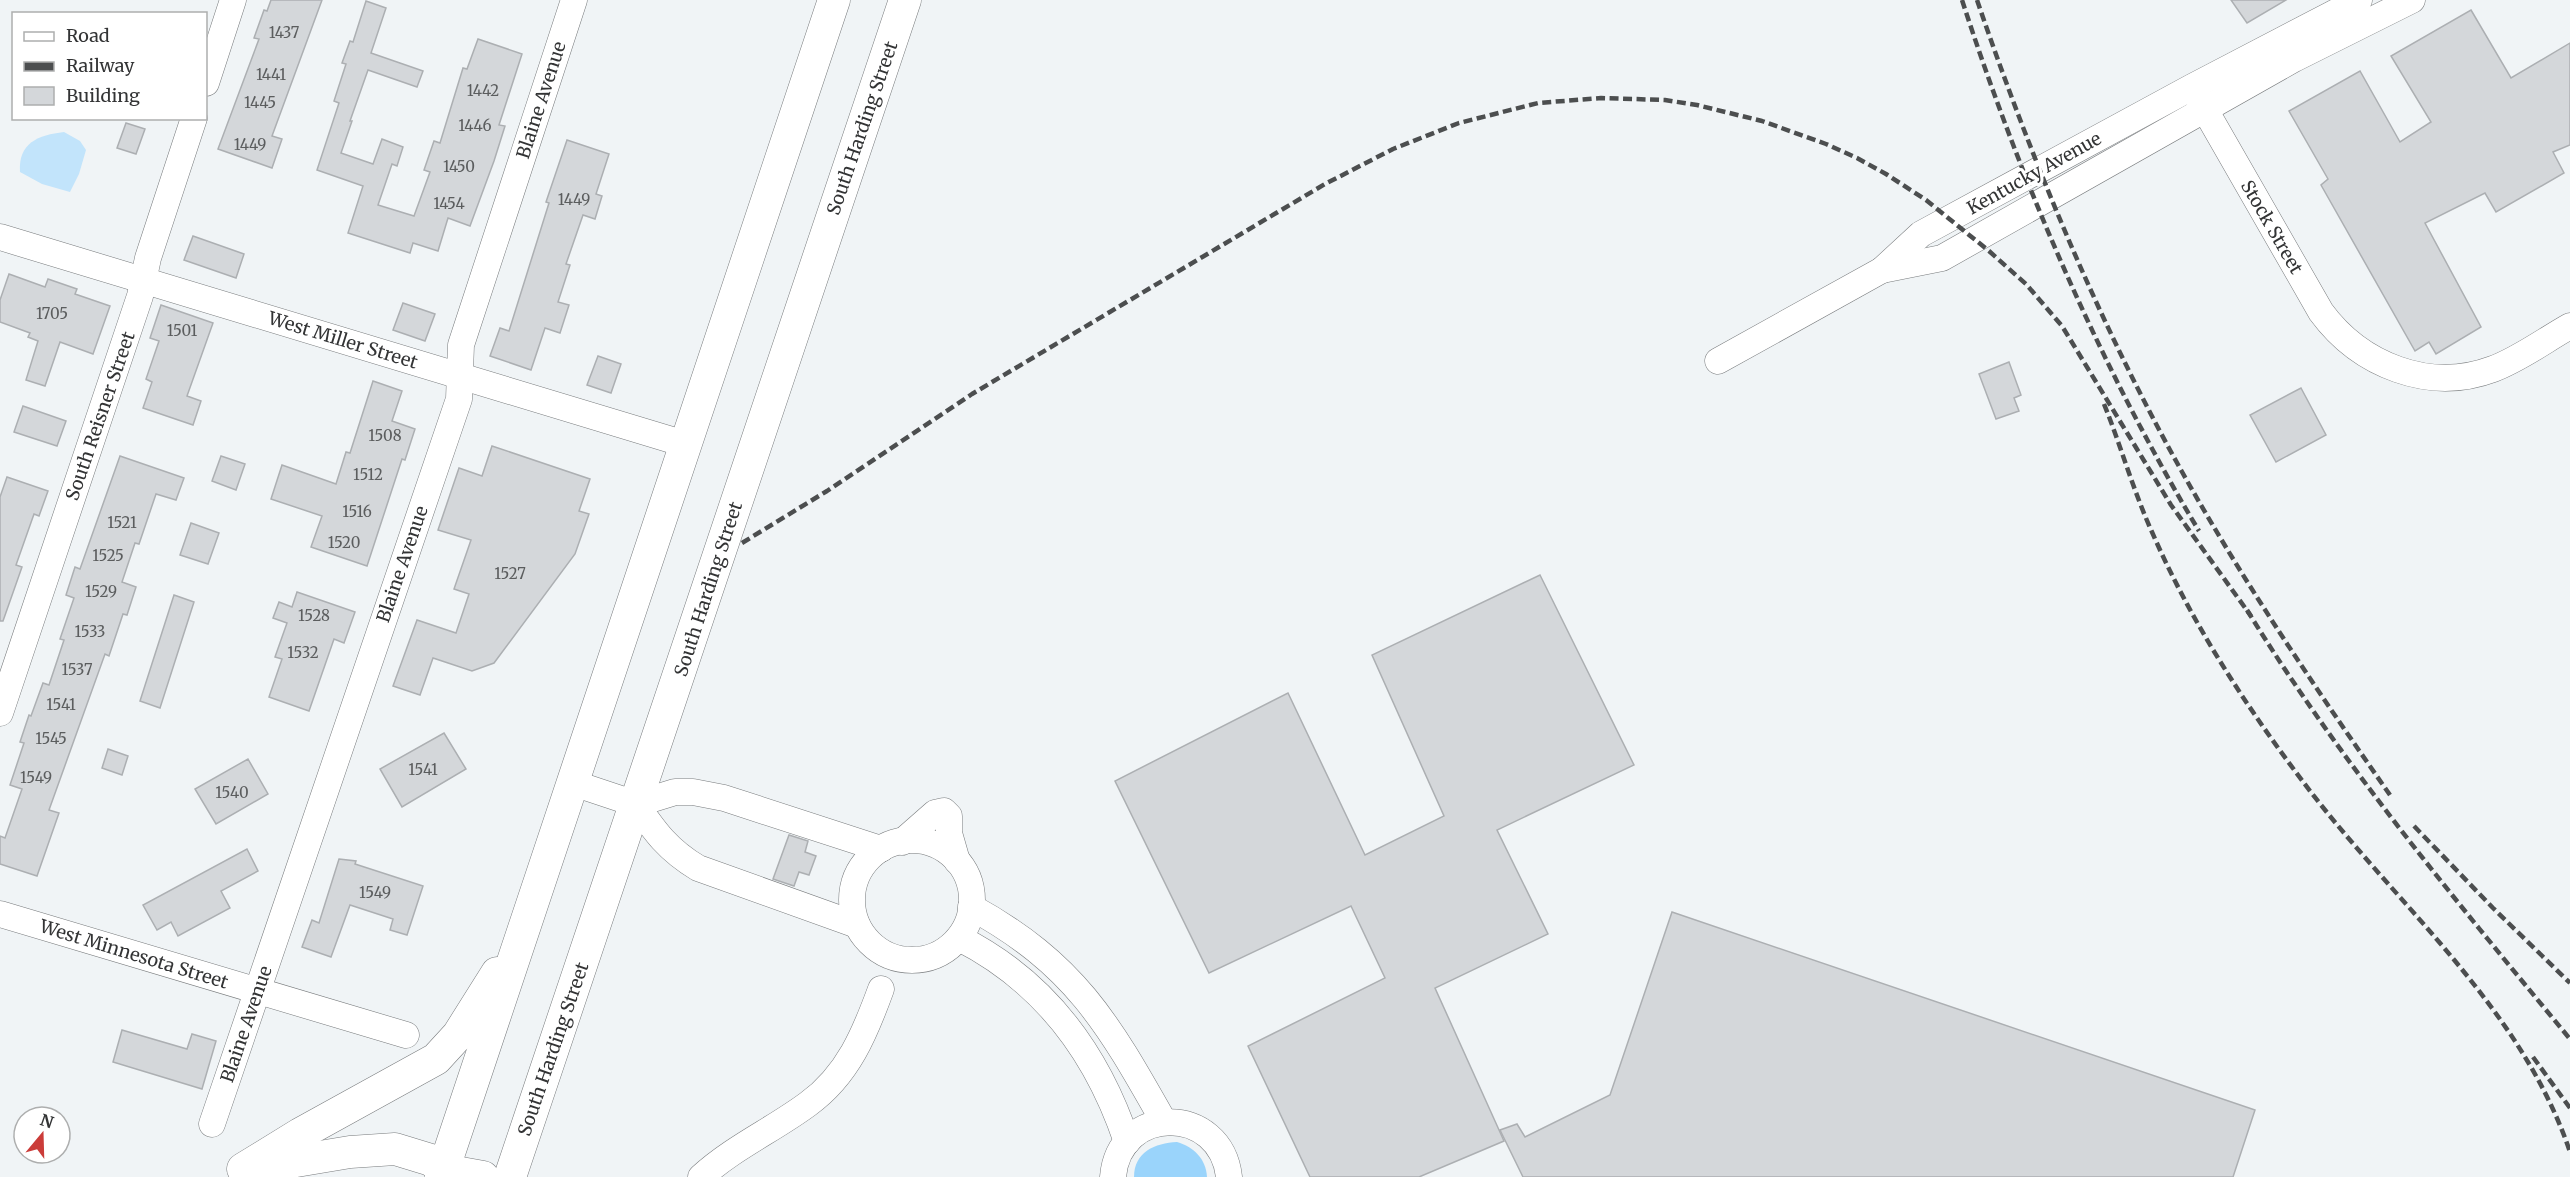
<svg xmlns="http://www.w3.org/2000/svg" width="2570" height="1177" font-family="Merriweather,serif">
  <rect width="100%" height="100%" fill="#f0f4f6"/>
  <!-- green -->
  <path fill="#c2e4fb" d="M64 132 80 141 86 150 79 174 70 192 42 184 20 172C18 143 38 135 64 132Z"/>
  <!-- water -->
  <path fill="#9ad4fb" d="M1177 1142C1194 1147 1206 1159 1207 1177H1134C1134 1152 1155 1143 1177 1142Z"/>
  <!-- building -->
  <g fill="#d4d7da" stroke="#acafb2" stroke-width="1.5">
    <path d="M271 0H322L272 136 282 139 272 168 218 149 259 39 254 38 264 10 267 11Z"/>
    <path d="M2231 0H2286L2247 23Z"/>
    <path d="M366 1 386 8 371 53 423 71 417 87 368 70 350 121H352L341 153 373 164 382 139 403 147 397 166 392 164 378 205 414 216 430 172 424 170 434 141 440 143 463 68 467 69 478 39 522 54 499 125 505 126 494 161 470 226 448 218 438 251 413 243 410 253 348 233 363 186 317 170 339 103 334 101 346 64 342 63 350 41 353 42Z"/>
    <path d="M2471 10 2511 78 2570 43V145L2553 152 2564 173 2496 212 2485 193 2425 223 2481 327 2436 354 2429 342 2415 351 2321 185 2328 179 2289 111 2360 71 2400 142 2431 122 2391 56Z"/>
    <path d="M126 123 145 129 136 154 117 148Z"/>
    <path d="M567 140 609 154 596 194 602 196 595 219 583 215 566 264 570 265 558 302 569 305 560 333 545 328 531 370 490 356 500 328 509 331 549 203 546 202Z"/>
    <path d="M193 236 244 254 236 278 184 260Z"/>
    <path d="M9 274 45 287 48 279 77 289 75 294 110 306 93 354 60 342 45 386 26 380 38 341 28 337 30 333 0 322V300Z"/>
    <path d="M403 303 435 314 425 341 393 330Z"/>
    <path d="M161 305 213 323 187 396 201 401 193 425 143 408 152 382 146 379 159 341 150 338Z"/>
    <path d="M598 356 621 364 611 393 587 385Z"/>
    <path d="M2009 362 2021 395 2014 398 2019 411 1996 419 1979 374Z"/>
    <path d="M373 381 402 391 392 421 415 429 405 460 402 459 367 566 311 547 322 516 271 499 282 465 336 484 346 452 350 453Z"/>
    <path d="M2301 388 2326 435 2276 462 2250 415Z"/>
    <path d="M23 406 66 421 57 446 14 432Z"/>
    <path d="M492 446 590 479 579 511 589 514 575 554 494 663 472 671 433 658 420 695 393 686 417 620 456 633 469 594 454 589 471 540 438 530 459 468 482 476Z"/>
    <path d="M120 456 184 478 176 500 156 494 139 544 135 543 122 582 136 587 127 615 123 614 109 656 105 654 49 810 59 813 37 876 0 864V836L5 838 22 789 10 785 24 743 20 742 29 715 31 716 43 683 49 685 64 640 60 639 74 598 66 595 75 567 80 569Z"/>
    <path d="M221 456 245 464 236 490 212 481Z"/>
    <path d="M7 477 48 491 39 516 34 514 16 565 22 567 3 621H0V497Z"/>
    <path d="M191 523 219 533 208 564 180 555Z"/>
    <path d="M1540 575 1634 765 1497 830 1548 934 1435 988 1504 1141 1419 1177H1310L1248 1046 1385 978 1351 906 1209 973 1115 781 1288 693 1365 855 1444 816 1372 655Z"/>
    <path d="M297 592 355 612 344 643 334 639 309 711 269 697 282 659 275 657 287 623 273 618 279 602 292 607Z"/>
    <path d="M174 595 194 602 160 708 140 701Z"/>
    <path d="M444 733 466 769 402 807 380 769Z"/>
    <path d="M108 749 128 756 122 775 102 768Z"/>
    <path d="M248 759 268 794 216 824 195 789Z"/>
    <path d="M789 835 808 841 805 852 816 856 809 875 799 872 794 886 773 879Z"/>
    <path d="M247 849 258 871 221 891 230 908 178 936 171 922 157 930 143 905Z"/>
    <path d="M339 859 356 861 355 864 423 886 407 935 390 930 393 919 350 905 331 957 302 947 312 920 319 923Z"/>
    <path d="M1672 912 2255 1110 2233 1177H1523L1500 1130 1517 1124 1525 1137 1610 1095Z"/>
    <path d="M122 1030 187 1049 192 1034 216 1041 202 1089 113 1062Z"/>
  </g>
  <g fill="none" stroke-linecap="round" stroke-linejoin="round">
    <defs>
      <g id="minor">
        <path d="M206 83 233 0"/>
        <path d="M2196 94 2321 312C2360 365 2429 393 2493 369 2520 359 2545 340 2570 326"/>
        <path d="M0 237 685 444"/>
        <path d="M1882 270 1942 258 2294 59 2412 0"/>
        <path d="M1718 361 1882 270 1921 234 2192 87 2359 0"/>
        <path d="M0 713 140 296 148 258 194 118"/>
        <path d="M573 783 636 804 675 792H693L724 798 881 849"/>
        <path d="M636 804C655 832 668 850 698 868L857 925"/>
        <circle cx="912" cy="900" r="60"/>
        <path d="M902 842 935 813 944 811 949 816V833L957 861"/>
        <path d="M971 907C1075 964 1108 1023 1164 1122"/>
        <path d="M0 914 406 1035"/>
        <path d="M959 938C1044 981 1097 1052 1127 1142"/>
        <path d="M212 1124 459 399 461 345 574 0"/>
        <path d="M701 1177C734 1147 773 1130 808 1104 848 1075 865 1033 881 989"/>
        <path d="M1113 1177C1119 1104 1221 1104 1229 1177"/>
      </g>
      <g id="major">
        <path d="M254 1168 350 1152 395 1149 431 1160 444 1170 483 1177"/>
        <path d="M243 1169 300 1134 436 1059 458 1035 497 973"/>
        <path d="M441 1177 834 0"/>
        <path d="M510 1177 905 0"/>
      </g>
    </defs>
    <!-- minor casing -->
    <use href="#minor" stroke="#787b7d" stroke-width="27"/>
    <!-- major casing -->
    <use href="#major" stroke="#787b7d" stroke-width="33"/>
    <!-- minor -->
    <use href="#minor" stroke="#fff" stroke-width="26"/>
    <!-- major -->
    <use href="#major" stroke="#fff" stroke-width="32"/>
    <!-- rail -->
    <g stroke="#4c4e4f" stroke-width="4.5" stroke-dasharray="9 4.5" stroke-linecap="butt">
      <path d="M1962 0C2021 182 2100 366 2199 531"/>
      <path d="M1977 0C2032 161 2098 321 2181 470 2244 583 2316 689 2390 795"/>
      <path d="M2104 404C2121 446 2133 490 2152 532 2191 622 2245 705 2304 783 2394 903 2521 1006 2570 1152"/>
      <path d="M742 543 827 491 972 394 1325 184 1393 149 1459 123 1538 103 1601 98 1665 100 1697 105 1762 121 1826 144 1857 158 1886 174 1926 200 1989 251 2026 284 2062 326 2171 505 2251 616"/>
      <path d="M2247 610C2341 763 2456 901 2570 1039"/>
      <path d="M2414 826 2493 908 2570 983"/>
      <path d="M2533 1057 2570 1108"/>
    </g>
  </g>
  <g text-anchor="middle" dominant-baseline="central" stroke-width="6" stroke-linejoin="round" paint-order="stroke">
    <!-- number labels -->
    <g font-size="15" fill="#5b5d5e">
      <text x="284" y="32">1437</text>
      <text x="271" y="74">1441</text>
      <text x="483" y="90">1442</text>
      <text x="260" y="102">1445</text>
      <text x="475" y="125">1446</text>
      <text x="250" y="144">1449</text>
      <text x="459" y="166">1450</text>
      <text x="574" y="199">1449</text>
      <text x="449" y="203">1454</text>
      <text x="52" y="313">1705</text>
      <text x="182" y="330">1501</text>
      <text x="385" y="435">1508</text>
      <text x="368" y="474">1512</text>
      <text x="357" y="511">1516</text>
      <text x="122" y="522">1521</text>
      <text x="344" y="542">1520</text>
      <text x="108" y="555">1525</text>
      <text x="510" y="573">1527</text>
      <text x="101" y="591">1529</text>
      <text x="314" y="615">1528</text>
      <text x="90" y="631">1533</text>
      <text x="303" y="652">1532</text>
      <text x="77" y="669">1537</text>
      <text x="61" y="704">1541</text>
      <text x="51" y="738">1545</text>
      <text x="423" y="769">1541</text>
      <text x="36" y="777">1549</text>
      <text x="232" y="792">1540</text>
      <text x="375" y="892">1549</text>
    </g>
    <!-- street labels -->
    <g font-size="18" fill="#333435" stroke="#fff">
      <text transform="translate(541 100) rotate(-72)">Blaine Avenue</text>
      <text transform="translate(862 128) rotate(-71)">South Harding Street</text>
      <text transform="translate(2034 173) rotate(-29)">Kentucky Avenue</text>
      <text transform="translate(2272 227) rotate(60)">Stock Street</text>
      <text transform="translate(343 340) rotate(17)">West Miller Street</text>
      <text transform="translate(100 416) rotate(-71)">South Reisner Street</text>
      <text transform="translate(402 564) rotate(-71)">Blaine Avenue</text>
      <text transform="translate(708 589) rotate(-72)">South Harding Street</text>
      <text transform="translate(134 954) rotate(17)">West Minnesota Street</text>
      <text transform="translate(246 1024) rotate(-71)">Blaine Avenue</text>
      <text transform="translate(553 1049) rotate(-71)">South Harding Street</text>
    </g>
  </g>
  <!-- legend -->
  <rect x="12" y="12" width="195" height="108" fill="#ffffff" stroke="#adaeae" stroke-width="1.5"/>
  <rect x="24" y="32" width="30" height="9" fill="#ffffff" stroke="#adaeae" stroke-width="1.5"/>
  <text x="66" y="42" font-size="18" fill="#333435">Road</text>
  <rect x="24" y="62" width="30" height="9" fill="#4c4e4f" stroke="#adaeae" stroke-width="1.5"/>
  <text x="66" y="72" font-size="18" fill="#333435">Railway</text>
  <rect x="24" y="87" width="30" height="18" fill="#d4d7da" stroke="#adaeae" stroke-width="1.5"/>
  <text x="66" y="102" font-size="18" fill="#333435">Building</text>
  <!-- north arrow -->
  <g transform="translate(42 1135) rotate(19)"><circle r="28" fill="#ffffff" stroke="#adaeae" stroke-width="1.5"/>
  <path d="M0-4.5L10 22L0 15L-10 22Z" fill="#cb3c39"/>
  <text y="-9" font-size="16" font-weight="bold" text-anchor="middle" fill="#333435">N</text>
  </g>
</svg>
